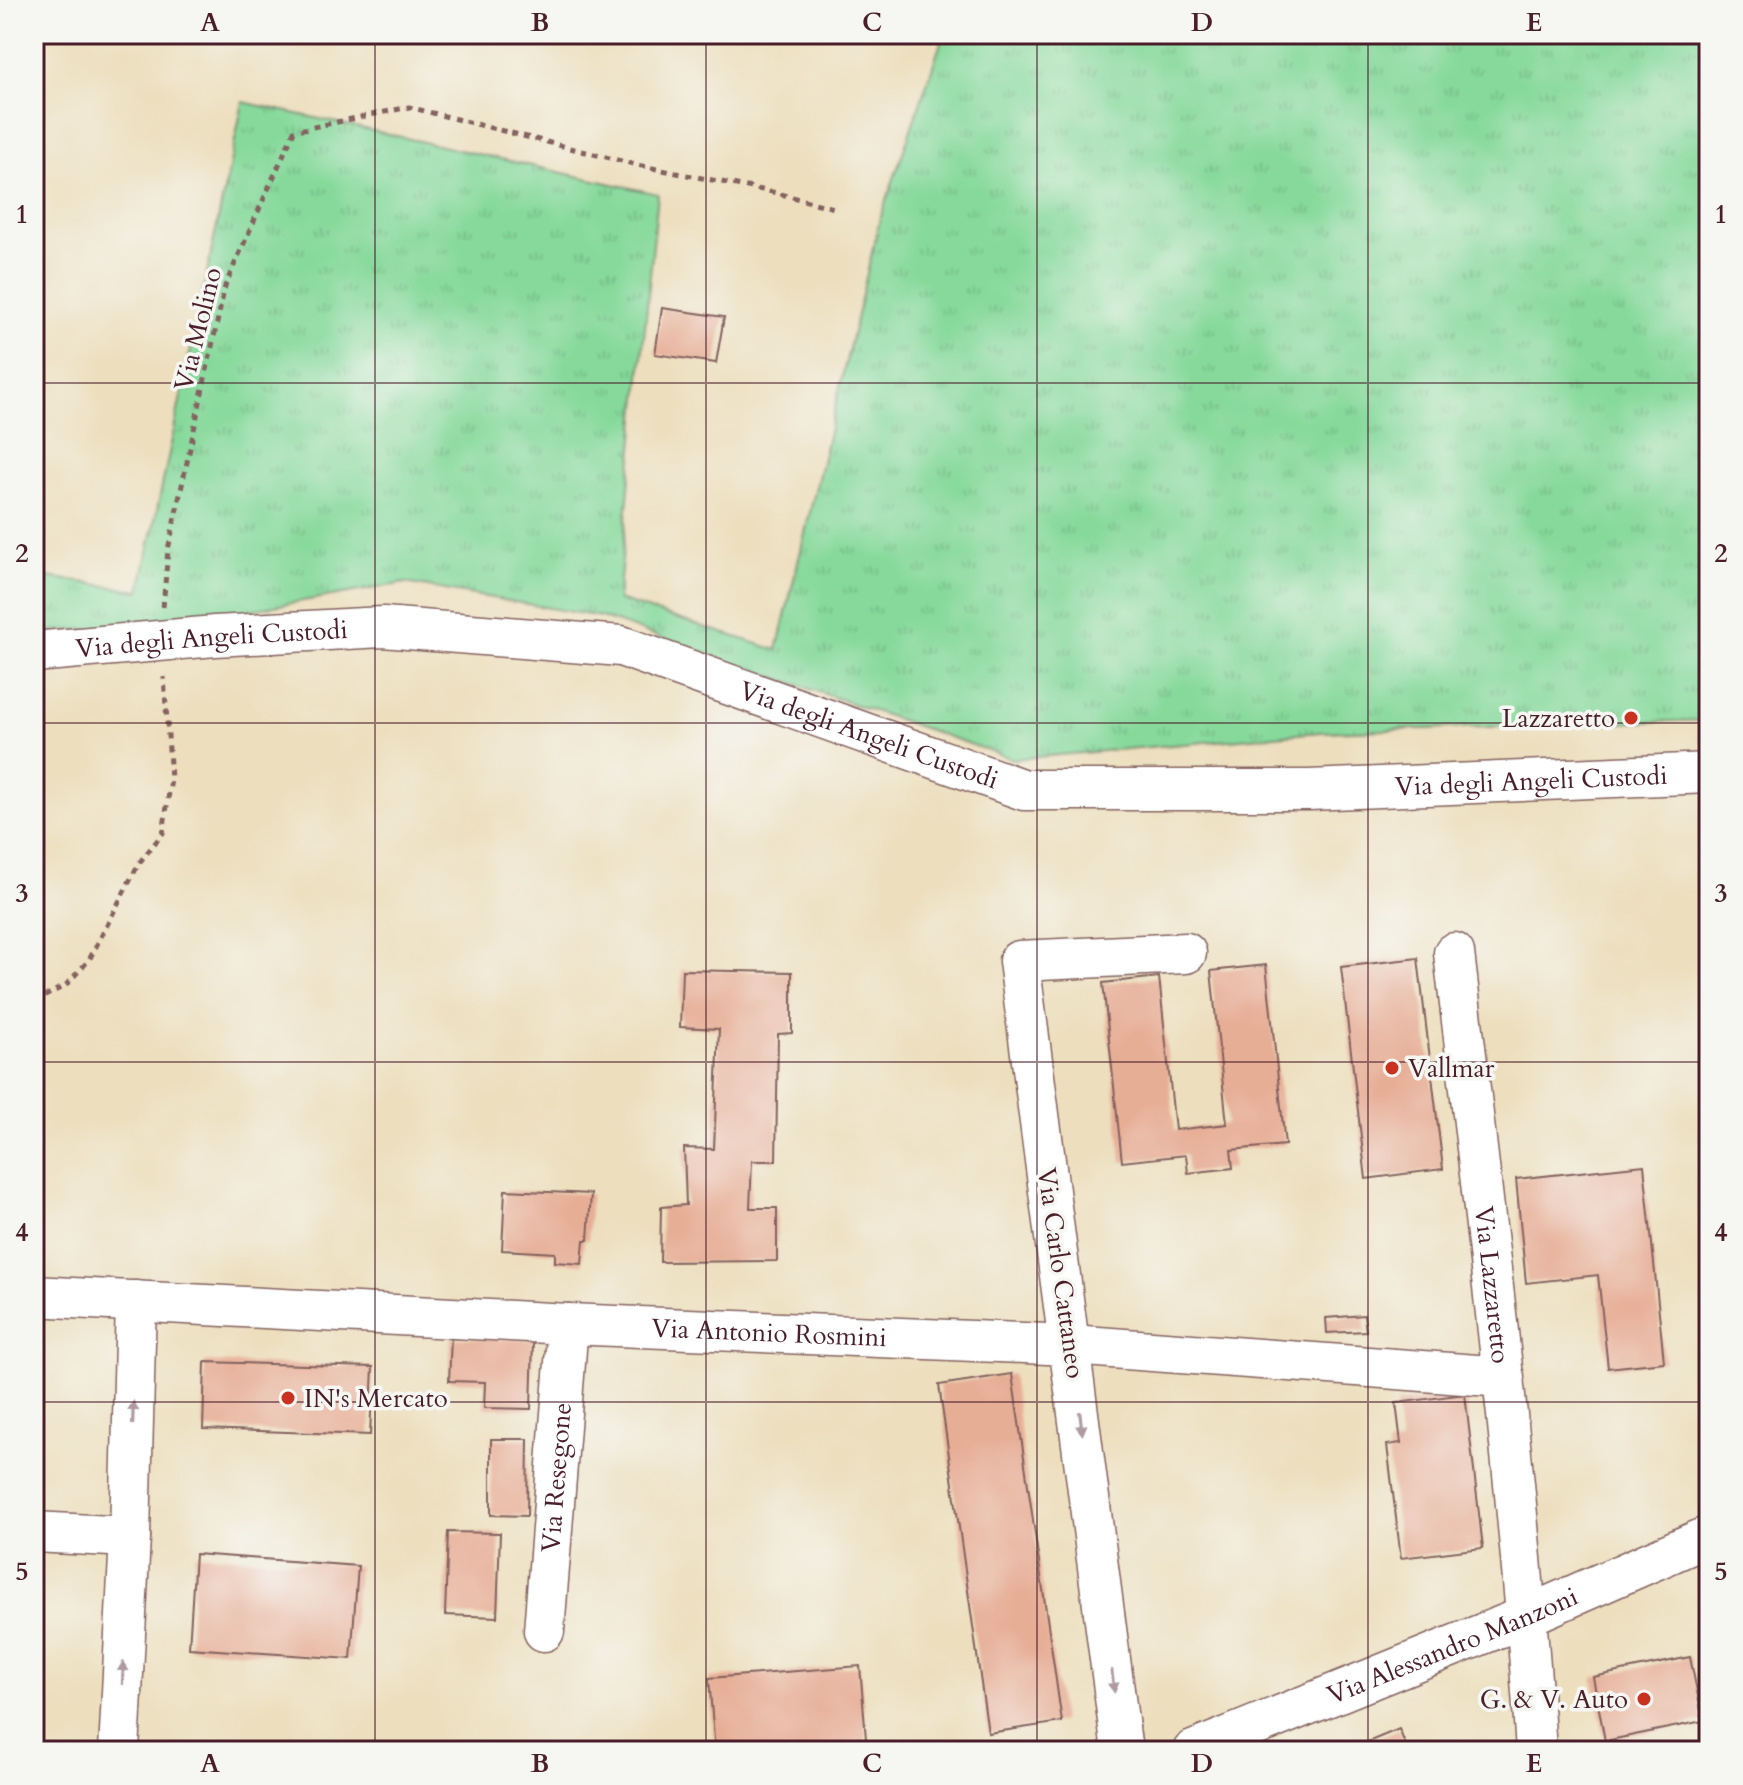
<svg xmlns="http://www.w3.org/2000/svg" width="1743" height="1785" font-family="Cardo,serif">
  <defs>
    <pattern id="grass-tufts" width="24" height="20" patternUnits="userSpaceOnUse" patternTransform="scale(2)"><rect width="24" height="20" fill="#86d99b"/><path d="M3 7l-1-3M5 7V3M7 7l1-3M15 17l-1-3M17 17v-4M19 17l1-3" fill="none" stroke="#75ba86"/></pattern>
  </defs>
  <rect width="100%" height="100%" fill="#f6f6f2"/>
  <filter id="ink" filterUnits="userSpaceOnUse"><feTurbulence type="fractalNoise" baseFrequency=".0125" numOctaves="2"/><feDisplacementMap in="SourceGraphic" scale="16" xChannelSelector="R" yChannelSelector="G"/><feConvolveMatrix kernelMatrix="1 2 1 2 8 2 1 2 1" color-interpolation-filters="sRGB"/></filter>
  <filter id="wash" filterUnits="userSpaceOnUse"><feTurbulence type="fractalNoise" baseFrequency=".006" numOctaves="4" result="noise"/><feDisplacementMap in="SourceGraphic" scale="32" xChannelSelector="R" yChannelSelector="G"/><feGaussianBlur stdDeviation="1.8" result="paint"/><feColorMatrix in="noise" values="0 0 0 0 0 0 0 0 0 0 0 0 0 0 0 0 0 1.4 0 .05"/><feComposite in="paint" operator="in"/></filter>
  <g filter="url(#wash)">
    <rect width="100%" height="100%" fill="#eddfbe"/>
    <!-- grass -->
    <path fill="url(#grass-tufts)" stroke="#687c63" stroke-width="2" d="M944 34H1709V720L1320 732 1013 759 601 617 405 583 144 629 34 631V575L140 591 243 102 658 194 618 600 777 650 880 219Z"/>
    <g id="blocks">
      <!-- building -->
      <g fill="#e7ae96">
        <path d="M662 308 724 317 716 363 655 354Z"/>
        <path d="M1418 958 1443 1169 1366 1179 1341 967Z"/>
        <path d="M1266 965 1285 1145 1231 1150 1233 1168 1188 1173 1186 1155 1122 1162 1103 983 1159 977 1175 1130 1227 1124 1211 971Z"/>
        <path d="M682 970 792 972V1033L778 1034 776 1161H752L750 1208H777V1261L660 1262 661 1207 686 1205 684 1148 714 1149 719 1029 680 1027Z"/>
        <path d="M1644 1165 1664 1362 1608 1368 1598 1275 1526 1283 1516 1179Z"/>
        <path d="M505 1190 591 1194 588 1240H584L582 1264 555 1262V1253L502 1250Z"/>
        <path d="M1364 1315 1366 1331 1327 1333 1326 1318Z"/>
        <path d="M451 1338 533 1340 531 1409 484 1408 485 1382 449 1381Z"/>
        <path d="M205 1362 373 1367 370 1435 203 1429Z"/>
        <path d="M1012 1374 1062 1722 988 1733 939 1385Z"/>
        <path d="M1465 1394 1483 1548 1401 1558 1387 1445 1401 1443 1396 1403Z"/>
        <path d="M491 1439H528L527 1516 491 1515Z"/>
        <path d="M448 1532 500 1533 497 1617 445 1615Z"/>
        <path d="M195 1554 358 1566 351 1659 189 1648Z"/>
        <path d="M1690 1657 1703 1721 1605 1741 1593 1677Z"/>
        <path d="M860 1666 867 1751H715L709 1678Z"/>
        <path d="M1399 1729 1408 1751H1346Z"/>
      </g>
    </g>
  </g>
  <g filter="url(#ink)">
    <use href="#blocks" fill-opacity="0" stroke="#83625e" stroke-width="2"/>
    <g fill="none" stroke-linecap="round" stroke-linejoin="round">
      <defs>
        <g id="minor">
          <path id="s1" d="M34 652 215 636 383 627 621 646 1024 790H1309L1709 773"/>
          <path id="s2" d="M1454 953C1485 1219 1519 1484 1536 1751"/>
          <path id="s3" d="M34 1296 568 1324 1071 1345 1504 1377"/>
          <path d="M34 1532 130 1537"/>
          <path id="s4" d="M544 1631 568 1324"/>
          <path d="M119 1751 130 1537 136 1301"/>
          <path d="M1122 1751 1019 961 1186 953"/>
          <path id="s5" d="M1193 1751 1527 1616 1709 1536"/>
        </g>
      </defs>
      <!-- minor casing -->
      <use href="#minor" stroke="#83625e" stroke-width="43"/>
      <!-- path -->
      <g stroke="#83625e" stroke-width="5" stroke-dasharray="6 6" stroke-linecap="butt">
        <path d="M163 607 168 550 225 286 294 131 409 107 637 165 777 193 834 208"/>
        <path d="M34 1002 66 985 89 960 139 863 163 833 171 779 164 677"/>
      </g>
      <!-- minor -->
      <use href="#minor" stroke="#fff" stroke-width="40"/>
    </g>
    <!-- one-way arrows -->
    <defs><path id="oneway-solid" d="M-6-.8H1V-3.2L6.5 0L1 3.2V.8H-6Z" transform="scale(2)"/></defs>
    <g fill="#ae9aa0">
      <use href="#oneway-solid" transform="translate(133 1413) rotate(-88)"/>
      <use href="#oneway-solid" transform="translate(1081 1423) rotate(83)"/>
      <use href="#oneway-solid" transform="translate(123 1673) rotate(-87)"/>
      <use href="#oneway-solid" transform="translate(1113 1681) rotate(83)"/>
    </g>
  </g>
  <!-- grid -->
  <path fill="none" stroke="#4a1f2b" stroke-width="2" stroke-opacity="0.55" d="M375 34V1751M706 34V1751M1037 34V1751M1368 34V1751M34 383H1709M34 723H1709M34 1062H1709M34 1402H1709"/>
  <!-- markers -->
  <g fill="#c8321e" stroke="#f6f6f2" stroke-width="3">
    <circle cx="1631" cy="718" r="8"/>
    <circle cx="1392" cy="1068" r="8"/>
    <circle cx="288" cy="1398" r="8"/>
    <circle cx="1644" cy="1699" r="8"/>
  </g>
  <g text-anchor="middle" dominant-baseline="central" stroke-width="7" stroke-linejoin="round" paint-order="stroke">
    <!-- street labels -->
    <g font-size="26" fill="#4a1f2b" stroke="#f6f6f2">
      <text transform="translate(198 329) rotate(-76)">Via Molino</text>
      <text stroke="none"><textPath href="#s1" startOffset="178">Via degli Angeli Custodi</textPath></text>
      <text stroke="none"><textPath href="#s1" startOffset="852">Via degli Angeli Custodi</textPath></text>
      <text stroke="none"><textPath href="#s1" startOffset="1524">Via degli Angeli Custodi</textPath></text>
      <text transform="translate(1061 1273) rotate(82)">Via Carlo Cattaneo</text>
      <text stroke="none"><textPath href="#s2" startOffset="334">Via Lazzaretto</textPath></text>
      <text stroke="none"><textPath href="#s3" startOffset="736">Via Antonio Rosmini</textPath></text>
      <text stroke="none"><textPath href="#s4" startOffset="154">Via Resegone</textPath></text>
      <text stroke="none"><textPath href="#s5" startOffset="280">Via Alessandro Manzoni</textPath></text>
    </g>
    <!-- poi labels -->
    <g font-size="26" fill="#4a1f2b" stroke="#f6f6f2" text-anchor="end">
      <text x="1615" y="718">Lazzaretto</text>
      <text x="1408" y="1068" text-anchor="start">Vallmar</text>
      <text x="304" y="1398" text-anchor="start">IN's Mercato</text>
      <text x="1628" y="1699">G. &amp; V. Auto</text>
    </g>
  </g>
  <!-- margin -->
  <rect width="1743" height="1785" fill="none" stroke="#f6f6f2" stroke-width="88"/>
  <rect x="44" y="44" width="1655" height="1697" fill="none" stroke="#4a1f2b" stroke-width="3"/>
  <g font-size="26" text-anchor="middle" font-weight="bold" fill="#4a1f2b">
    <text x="210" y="31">A</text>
    <text x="540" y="31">B</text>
    <text x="872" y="31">C</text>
    <text x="1202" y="31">D</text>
    <text x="1534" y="31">E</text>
    <text x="22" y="223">1</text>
    <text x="1721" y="223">1</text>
    <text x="22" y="562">2</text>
    <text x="1721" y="562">2</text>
    <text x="22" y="902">3</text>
    <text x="1721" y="902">3</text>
    <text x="22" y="1241">4</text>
    <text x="1721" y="1241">4</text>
    <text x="22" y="1580">5</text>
    <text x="1721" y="1580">5</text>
    <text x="210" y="1772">A</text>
    <text x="540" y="1772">B</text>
    <text x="872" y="1772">C</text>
    <text x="1202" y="1772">D</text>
    <text x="1534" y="1772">E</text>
  </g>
</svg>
